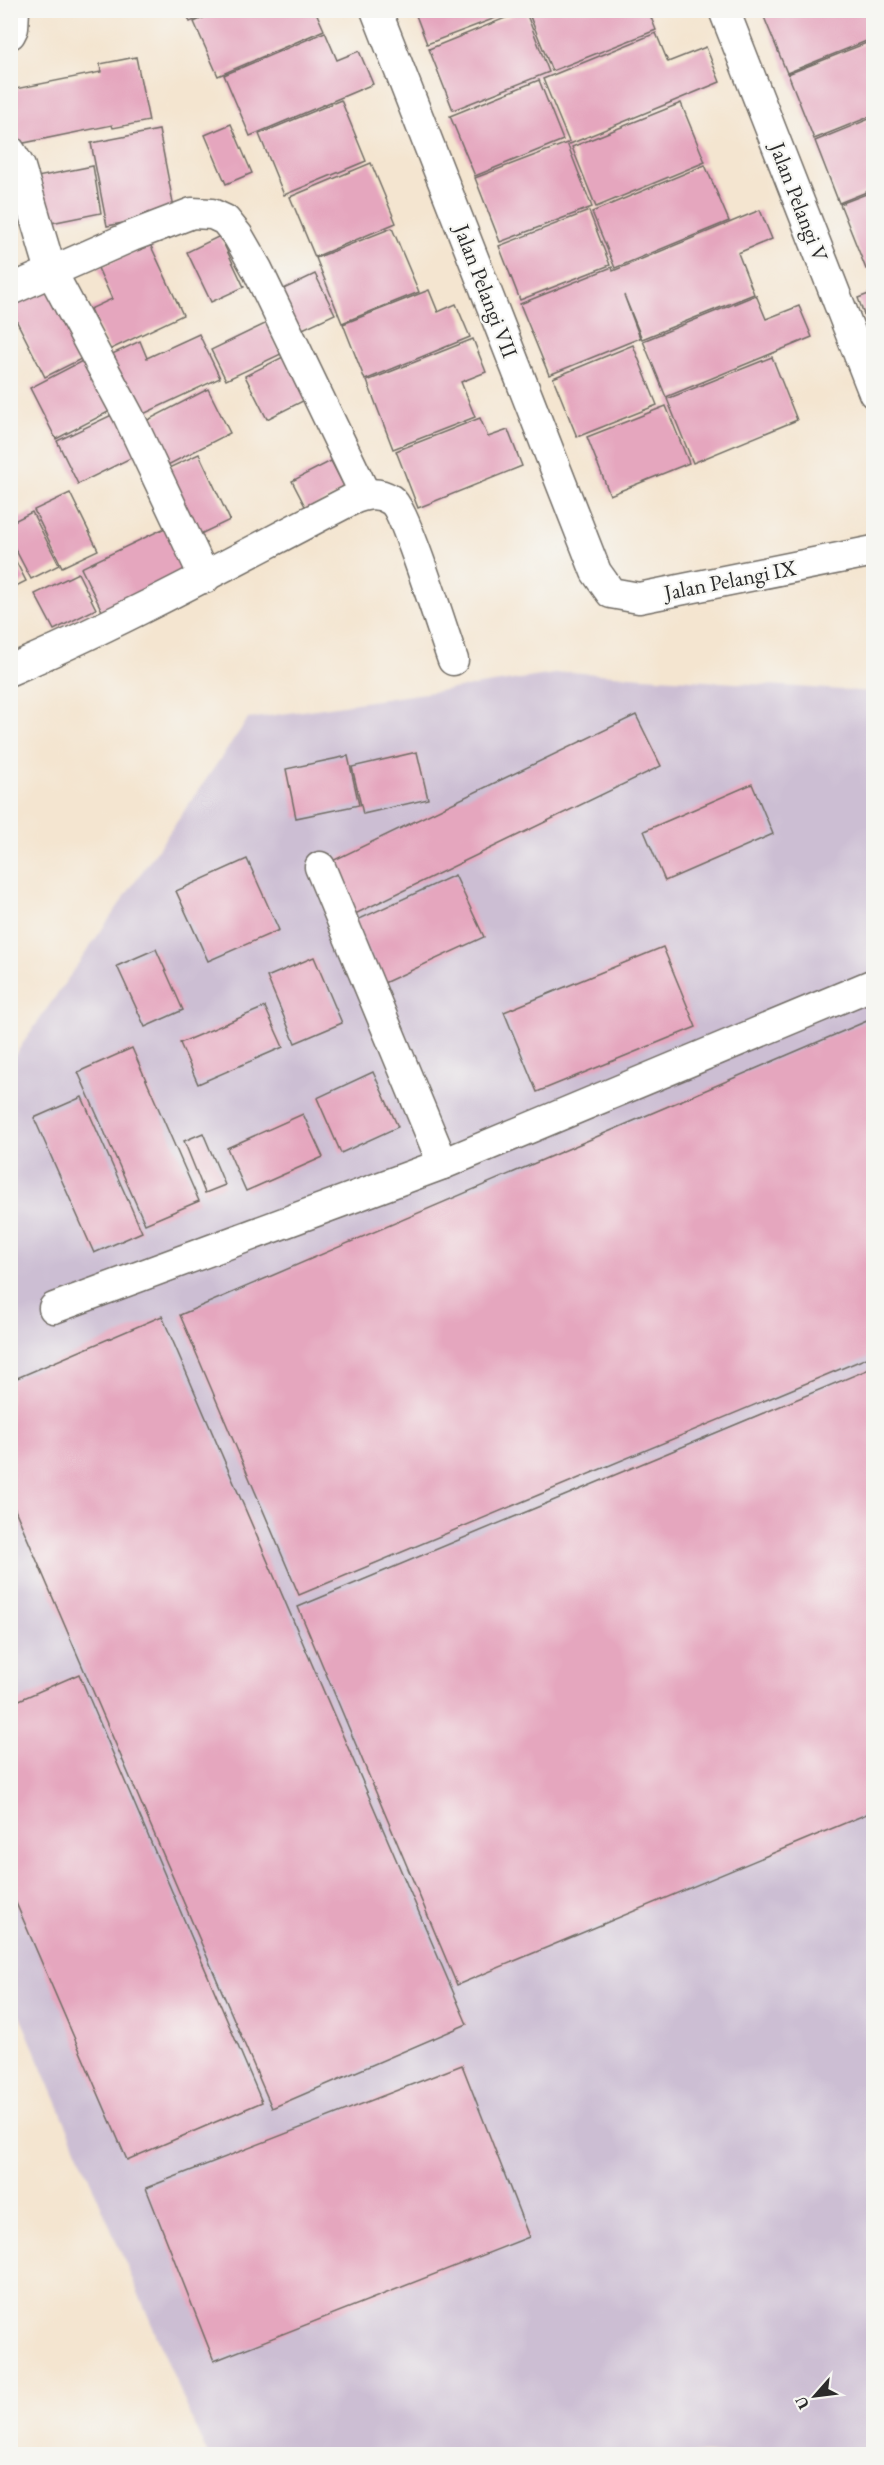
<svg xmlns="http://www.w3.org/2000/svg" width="884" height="2465" font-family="'EB Garamond',serif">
  <rect width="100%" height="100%" fill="#f6f6f2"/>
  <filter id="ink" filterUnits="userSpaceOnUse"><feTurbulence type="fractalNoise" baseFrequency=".0167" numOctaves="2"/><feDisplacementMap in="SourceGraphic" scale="12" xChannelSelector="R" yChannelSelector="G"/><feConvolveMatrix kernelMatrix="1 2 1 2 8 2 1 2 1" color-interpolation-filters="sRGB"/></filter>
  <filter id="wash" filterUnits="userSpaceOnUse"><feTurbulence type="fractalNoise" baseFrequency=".008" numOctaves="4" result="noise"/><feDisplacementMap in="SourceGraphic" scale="24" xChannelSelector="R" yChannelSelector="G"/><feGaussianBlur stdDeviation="1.35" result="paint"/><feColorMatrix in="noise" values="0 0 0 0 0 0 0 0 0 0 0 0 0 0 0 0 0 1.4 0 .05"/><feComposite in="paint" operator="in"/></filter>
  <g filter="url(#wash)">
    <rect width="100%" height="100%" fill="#f4e5d0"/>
    <!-- industrial -->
    <path fill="#ccbed3" d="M568 672 873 692V2454H207L11 1995 10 1062 248 719Z"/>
    <g id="blocks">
      <!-- building -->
      <g fill="#e5a6be">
        <path d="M185 10H216L190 22Z"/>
        <path d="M221 10H315L324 30 218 76 194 22Z"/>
        <path d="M414 10H514V11L427 44Z"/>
        <path d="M525 10 549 72 453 110 429 49Z"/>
        <path d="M537 10H648L656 30 552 71 529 14Z"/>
        <path d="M779 10H874V38L787 73 764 17Z"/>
        <path d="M325 32 337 60 359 51 373 84 250 136 224 75Z"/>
        <path d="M656 33 668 62 706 47 720 82 570 144 543 79Z"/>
        <path d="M874 40V115L814 139 788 74Z"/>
        <path d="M136 57 149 121 113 128 112 125 14 145 10 128V90L101 72 100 64Z"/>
        <path d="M539 80 563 140 475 176 450 116Z"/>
        <path d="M341 100 366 161 284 195 259 134Z"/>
        <path d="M681 103 705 162 596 207 572 147Z"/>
        <path d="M874 117V189L839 203 815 141Z"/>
        <path d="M231 124 252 173 226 184 205 135Z"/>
        <path d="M159 130 175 213 107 226 91 143Z"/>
        <path d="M567 143 592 207 500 242 475 178Z"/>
        <path d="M371 163 396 223 315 257 290 197Z"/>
        <path d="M705 165 729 221 615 268 592 212Z"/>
        <path d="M93 166 101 213 41 225 32 178Z"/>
        <path d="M874 191V266L866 269 840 204Z"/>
        <path d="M760 210 772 239 738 253 754 294 642 339 624 295 640 338 549 375 520 304 612 267 613 271Z"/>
        <path d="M589 211 610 265 520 300 499 246Z"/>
        <path d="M392 228 419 292 342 323 316 258Z"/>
        <path d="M220 236 244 287 211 302 187 252Z"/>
        <path d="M150 244 183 315 109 350 90 309 112 299 98 268Z"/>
        <path d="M10 253 18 286 10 287Z"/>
        <path d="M315 274 335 314 292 334 273 294Z"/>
        <path d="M49 278 89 355 45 377 10 308V297Z"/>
        <path d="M429 290 438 312 456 304 470 337 365 380 343 324Z"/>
        <path d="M874 292V339H873L858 298Z"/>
        <path d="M756 295 766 319 799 306 812 337 666 397 643 341Z"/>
        <path d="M267 323 281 354 226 380 211 350Z"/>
        <path d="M199 334 220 378 137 417 108 356 140 341 147 358Z"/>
        <path d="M473 339 486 372 461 382 475 417 393 449 367 381Z"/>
        <path d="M633 345 657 405 577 437 553 378Z"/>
        <path d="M287 355 309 398 267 419 245 376Z"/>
        <path d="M90 357 116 408 56 439 30 388Z"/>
        <path d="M772 357 797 420 693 463 667 399Z"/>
        <path d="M208 389 230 433 160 469 138 425Z"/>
        <path d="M666 406 689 463 610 495 587 437Z"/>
        <path d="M118 412 139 454 78 484 57 441Z"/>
        <path d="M480 418 488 437 508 430 522 466 418 508 396 451Z"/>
        <path d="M199 454 230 520 192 538 160 472Z"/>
        <path d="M331 461 346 490 307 510 292 481Z"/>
        <path d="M70 493 98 550 62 567 34 510Z"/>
        <path d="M32 512 59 565 31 579 10 539V523Z"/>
        <path d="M167 527 191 576 105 617 81 568Z"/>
        <path d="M10 550 26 581 10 589Z"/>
        <path d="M78 573 96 609 54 630 35 594Z"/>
        <path d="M636 715 661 766 353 915 328 863Z"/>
        <path d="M417 752 428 799 363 814 352 767Z"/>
        <path d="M348 756 359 805 296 818 286 769Z"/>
        <path d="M752 784 773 834 665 881 644 831Z"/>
        <path d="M247 859 279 930 208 961 176 891Z"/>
        <path d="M455 875 484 937 384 983 355 921Z"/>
        <path d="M663 947 696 1027 537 1092 504 1012Z"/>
        <path d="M156 949 183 1010 145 1027 117 966Z"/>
        <path d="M314 957 342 1023 295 1043 267 977Z"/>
        <path d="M265 1007 283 1047 198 1084 180 1043Z"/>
        <path d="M874 1018V1355L299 1595 180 1315Z"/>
        <path d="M132 1048 199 1201 145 1224 78 1072Z"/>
        <path d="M373 1072 398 1127 341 1153 317 1098Z"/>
        <path d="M82 1097 142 1232 94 1253 34 1118Z"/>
        <path d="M303 1114 323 1157 246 1191 227 1148Z"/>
        <path d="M203 1133 225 1185 205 1193 184 1141Z"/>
        <path d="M162 1316 467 2024 272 2108 10 1498V1381Z"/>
        <path d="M874 1367V1811L457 1985 298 1607Z"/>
        <path d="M79 1674 262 2102 127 2160 10 1889V1704Z"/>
        <path d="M462 2065 529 2237 214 2361 146 2188Z"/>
      </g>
    </g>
  </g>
  <g filter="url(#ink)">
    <use href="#blocks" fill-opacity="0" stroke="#716c65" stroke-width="1.5"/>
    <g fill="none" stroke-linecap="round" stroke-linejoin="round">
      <defs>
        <g id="minor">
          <path d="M376 10 596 572 611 593 639 598 874 551"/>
          <path d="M724 10 874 393"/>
          <path d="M10 34 13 28 14 10"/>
          <path d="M10 151 20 167 51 271 128 415 205 578"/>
          <path d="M10 290 132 236 192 213 212 214 225 220 238 236 257 269 365 494"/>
          <path d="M10 670C127 620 238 558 351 500 365 494 377 491 391 500 405 509 444 636 453 660"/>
          <path d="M320 867 443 1164"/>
          <path d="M54 1308 443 1164 874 984"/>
        </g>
      </defs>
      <!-- minor casing -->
      <use href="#minor" stroke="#716c65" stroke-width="33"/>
      <!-- minor -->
      <use href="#minor" stroke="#fff" stroke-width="30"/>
    </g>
  </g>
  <g text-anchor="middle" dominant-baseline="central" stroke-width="4.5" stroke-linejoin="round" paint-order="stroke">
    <!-- street labels -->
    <g font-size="22" fill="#2b2b2b" stroke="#f6f6f2">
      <text transform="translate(799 202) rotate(69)">Jalan Pelangi V</text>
      <text transform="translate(486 291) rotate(69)">Jalan Pelangi VII</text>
      <text transform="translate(730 580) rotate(-11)">Jalan Pelangi IX</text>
    </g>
  </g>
  <!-- margin -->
  <rect width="884" height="2465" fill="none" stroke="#f6f6f2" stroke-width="36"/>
  <!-- north arrow -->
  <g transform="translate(815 2396) rotate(242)" stroke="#f6f6f2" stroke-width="4.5" paint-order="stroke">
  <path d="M0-4.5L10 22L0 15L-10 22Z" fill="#2b2b2b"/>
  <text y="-9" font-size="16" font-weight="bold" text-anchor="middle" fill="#2b2b2b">U</text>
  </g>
</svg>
